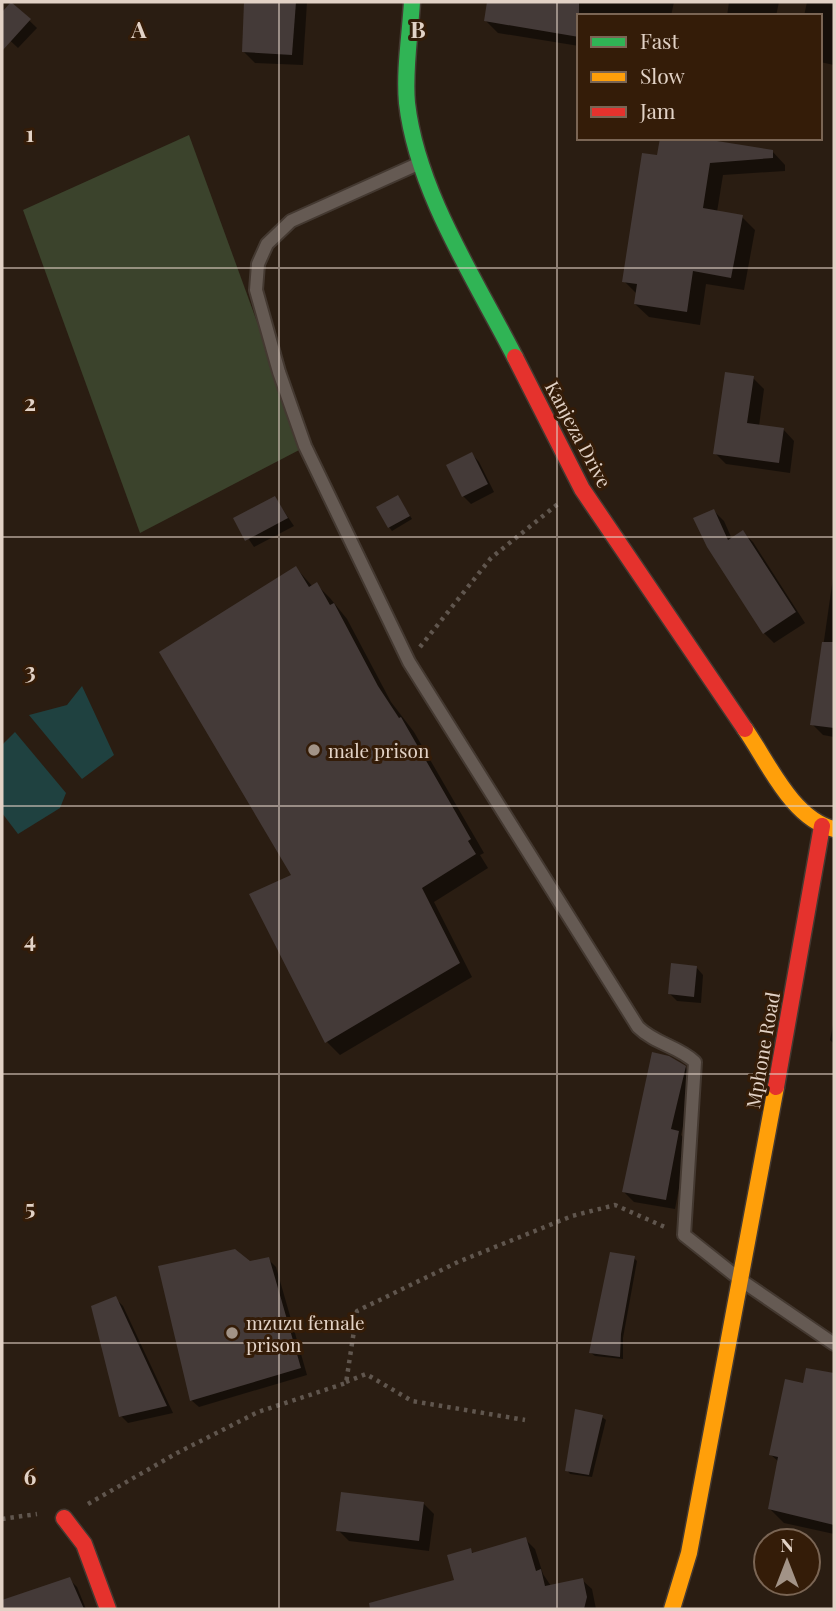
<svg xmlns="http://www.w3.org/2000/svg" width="836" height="1611" font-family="'Playfair Display',serif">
  <rect width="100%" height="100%" fill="#2a1d12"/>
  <!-- green -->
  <path fill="#3b432c" d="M189 135 303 448 140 533 23 210Z"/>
  <!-- water -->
  <g fill="#1f4140">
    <path d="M82 686 114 755 82 779 29 715 67 705Z"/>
    <path d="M15 732 66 793 60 808 18 834 2 813V745Z"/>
  </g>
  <!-- shadow -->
  <g fill="#0007">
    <path d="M246 2H307L303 65 255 63 243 51Z"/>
    <path d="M489 2H674L671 16H579V46L498 33 486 21Z"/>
    <path d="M729 2H779L776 16H727Z"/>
    <path d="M807 2H834V65L820 62V16H804Z"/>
    <path d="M12 4 37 28 18 48 2 33V15Z"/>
    <path d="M772 151 785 165V171L723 175 717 212 742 217 755 230 744 290 706 284 700 325 649 317 635 304 637 294 624 281 658 157Z"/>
    <path d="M753 378 764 389 759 426 783 429 794 441 790 473 726 464 715 453Z"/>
    <path d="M472 454 479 462 494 492 471 504 463 496Z"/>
    <path d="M398 497 412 519 392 531 389 527Z"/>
    <path d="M275 498 294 526 254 547 235 519Z"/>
    <path d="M714 511 724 521 732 539 743 532 753 542 805 623 774 643 764 633Z"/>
    <path d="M296 568 313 587 317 585 330 598 347 619 391 702 414 732 484 853 480 855 488 868 434 902 472 977 340 1055 327 1042 293 876Z"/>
    <path d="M834 571V737L823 735 812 724Z"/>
    <path d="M696 967 703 975 701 1003 677 1001 670 994Z"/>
    <path d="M834 1020V1044L830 1040Z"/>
    <path d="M685 1067 695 1077 681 1135 688 1142 675 1209 634 1202 624 1192Z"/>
    <path d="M634 1258 637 1261 623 1338V1359L595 1356 591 1353Z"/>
    <path d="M268 1259 276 1267 307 1375 199 1407 191 1400 250 1263Z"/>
    <path d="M115 1298 123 1306 173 1413 128 1423 121 1416Z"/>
    <path d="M808 1370 834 1375V1534L784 1523 770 1509 779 1462 771 1455 804 1385Z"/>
    <path d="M602 1417 606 1420 592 1477 570 1474 567 1470Z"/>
    <path d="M423 1503 434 1514 429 1551 349 1541 338 1530Z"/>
    <path d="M525 1539 535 1549 543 1574 551 1586 582 1580 592 1589 596 1609H392L389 1599 456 1581 470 1550 474 1554Z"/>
    <path d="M69 1579 77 1587 86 1609H2V1602Z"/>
  </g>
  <!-- building -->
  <g fill="#443a38">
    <path d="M11 2 31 19 2 51V12Z"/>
    <path d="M244 2H296L292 55 242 52Z"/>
    <path d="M487 2H579V37L484 21Z"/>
    <path d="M660 138H698L773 150V158L710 163 703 208 743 215 731 278 693 271 687 312 634 304 637 284 622 282 642 153 657 155Z"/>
    <path d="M725 372 754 376 747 423 784 428 779 463 713 454Z"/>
    <path d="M472 452 488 484 462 497 446 465Z"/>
    <path d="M398 495 410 516 388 528 376 507Z"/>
    <path d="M275 496 288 518 245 541 233 518Z"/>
    <path d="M714 509 728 540 743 530 796 612 763 634 707 547 693 518Z"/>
    <path d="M296 566 309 587 317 582 330 605 334 603 378 686 399 718 401 717 471 839 468 841 476 854 422 888 460 963 325 1043 249 894 291 875 159 652Z"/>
    <path d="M822 642H834V728L810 725Z"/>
    <path d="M671 963 697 966 694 997 668 994Z"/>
    <path d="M652 1052 669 1056 686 1066 671 1129 679 1131 666 1200 622 1192Z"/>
    <path d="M235 1249 250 1261 269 1257 301 1368 190 1401 158 1266Z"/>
    <path d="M610 1252 635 1256 621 1334 620 1357 589 1353Z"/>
    <path d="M116 1296 167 1406 119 1417 91 1306Z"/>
    <path d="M806 1368 834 1373V1525L768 1509 778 1457 769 1455 785 1379 803 1383Z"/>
    <path d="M575 1409 603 1415 589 1475 565 1471Z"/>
    <path d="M341 1492 424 1502 419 1541 336 1531Z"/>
    <path d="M526 1537 536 1571 541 1569 545 1586 583 1578 587 1597 584 1609H370L369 1603 454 1580 447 1555 471 1548 472 1553Z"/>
    <path d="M70 1577 84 1609H2V1600Z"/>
  </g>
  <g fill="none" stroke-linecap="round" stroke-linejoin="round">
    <defs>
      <path id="lane" d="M420 163 291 221 267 244 258 264 256 290 279 372 305 446 409 662 638 1027C655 1044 678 1046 695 1062L684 1235 742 1281 834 1344"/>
      <path id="fast" d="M412 2C410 35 404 71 407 103 417 191 475 279 515 357"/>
      <g id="slow">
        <path d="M745 729C768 762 792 819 834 829"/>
        <path d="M672 1609 689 1553 776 1087"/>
      </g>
      <g id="jam">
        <path d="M515 357 582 489 745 729"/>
        <path d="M776 1087 822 826"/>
        <path d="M64 1518 84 1544 108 1609"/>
      </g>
    </defs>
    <!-- lane casing -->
    <use href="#lane" stroke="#443931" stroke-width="16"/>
    <!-- fast casing -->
    <use href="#fast" stroke="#443931" stroke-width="19"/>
    <!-- slow casing -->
    <use href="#slow" stroke="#443931" stroke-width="19"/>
    <!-- jam casing -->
    <use href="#jam" stroke="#443931" stroke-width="19"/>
    <!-- path -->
    <g stroke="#60564e" stroke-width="4.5" stroke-dasharray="3.5 5" stroke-linecap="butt">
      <path d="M420 647 491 558 559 503"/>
      <path d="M346 1382 366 1374 412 1401 525 1420"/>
      <path d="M88 1504 177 1453 258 1412 346 1383 357 1311 458 1262 572 1216 615 1205 667 1228"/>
      <path d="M2 1519 37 1514"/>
    </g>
    <!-- lane -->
    <use href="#lane" stroke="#655a53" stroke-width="12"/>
    <!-- fast -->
    <use href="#fast" stroke="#30b455" stroke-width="16"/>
    <!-- slow -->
    <use href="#slow" stroke="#ff9f0a" stroke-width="16"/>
    <!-- jam -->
    <use href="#jam" stroke="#e5322d" stroke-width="16"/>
  </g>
  <!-- grid -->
  <path fill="none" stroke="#e2d2c6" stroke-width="2" stroke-opacity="0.55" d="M279 2V1609M557 2V1609M2 268H834M2 537H834M2 806H834M2 1074H834M2 1343H834"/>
  <!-- markers -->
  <g fill="#a29387" stroke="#341c08" stroke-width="2.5">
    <circle cx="314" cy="750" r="7"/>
    <circle cx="232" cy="1333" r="7"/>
  </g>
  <g text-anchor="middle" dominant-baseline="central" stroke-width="6" stroke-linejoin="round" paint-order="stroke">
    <!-- street labels -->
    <g font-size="19" fill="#e2d2c6" stroke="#341c08">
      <text transform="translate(579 434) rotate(62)">Kanjeza Drive</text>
      <text transform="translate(762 1050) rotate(-80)">Mphone Road</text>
    </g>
    <!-- poi labels -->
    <g font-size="19" fill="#e2d2c6" stroke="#341c08" text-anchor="start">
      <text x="328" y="750">male prison</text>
      <text x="246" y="1322">mzuzu female<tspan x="246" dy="22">prison</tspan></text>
    </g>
  </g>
  <g font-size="23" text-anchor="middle" font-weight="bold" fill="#e2d2c6" stroke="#341c08" stroke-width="6" stroke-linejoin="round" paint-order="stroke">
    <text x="139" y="38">A</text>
    <text x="418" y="38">B</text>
    <text x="30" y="142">1</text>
    <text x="30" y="411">2</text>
    <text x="30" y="679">3</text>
    <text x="30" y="948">4</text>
    <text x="30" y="1216">5</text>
    <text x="30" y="1485">6</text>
  </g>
  <!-- border -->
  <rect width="836" height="1611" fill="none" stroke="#e2d2c6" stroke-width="7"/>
  <!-- legend -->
  <rect x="577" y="14" width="245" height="126" fill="#341c08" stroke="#7a6554" stroke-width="2"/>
  <rect x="591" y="37" width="35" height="10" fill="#30b455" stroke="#7a6554" stroke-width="2"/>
  <text x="640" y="49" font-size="21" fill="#e2d2c6">Fast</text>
  <rect x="591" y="72" width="35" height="10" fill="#ff9f0a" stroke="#7a6554" stroke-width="2"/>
  <text x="640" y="84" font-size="21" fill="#e2d2c6">Slow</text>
  <rect x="591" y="107" width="35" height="10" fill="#e5322d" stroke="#7a6554" stroke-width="2"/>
  <text x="640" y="119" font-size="21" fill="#e2d2c6">Jam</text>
  <!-- north arrow -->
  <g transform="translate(787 1562)"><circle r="33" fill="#341c08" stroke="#7a6554" stroke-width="2"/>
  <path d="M0-5L12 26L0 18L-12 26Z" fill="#a29387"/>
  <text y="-10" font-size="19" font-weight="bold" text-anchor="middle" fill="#e2d2c6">N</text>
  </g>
</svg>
